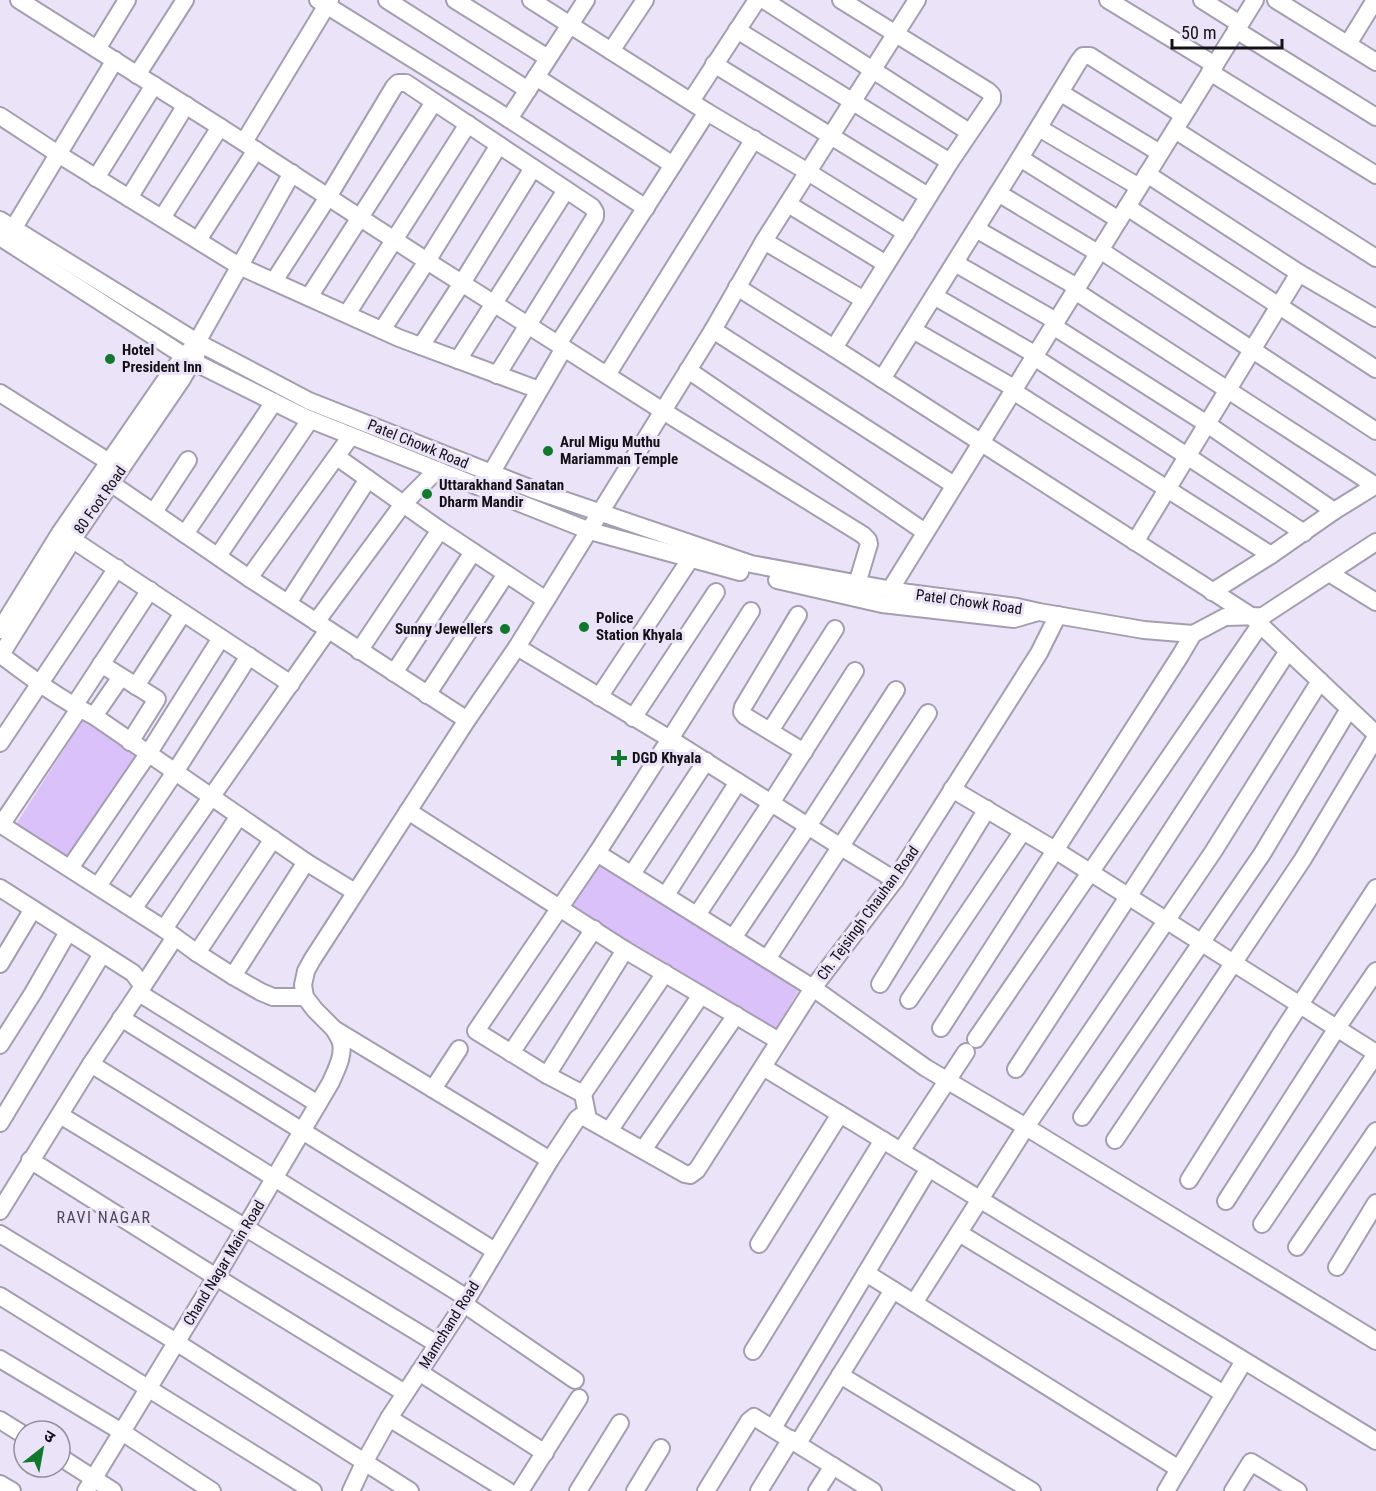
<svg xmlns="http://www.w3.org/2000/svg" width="1376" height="1491" font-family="'Roboto Condensed','Noto Sans Devanagari',sans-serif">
  <rect width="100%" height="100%" fill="#ebe3f7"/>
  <!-- green -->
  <g fill="#dac1fa">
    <path d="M85 717 140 754 66 865 13 829Z"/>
    <path d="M596 860 803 983 772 1036 563 912Z"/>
  </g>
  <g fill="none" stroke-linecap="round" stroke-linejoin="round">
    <defs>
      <g id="minor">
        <path d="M19 0 220 127 416 254 663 411 863 535 868 540 869 544 857 584"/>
        <path d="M318 0 495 110 646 208"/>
        <path d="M387 0 528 90"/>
        <path d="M455 0 548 58"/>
        <path d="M531 0 707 112 808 172 906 233"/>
        <path d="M764 0 969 132"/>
        <path d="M1108 0 1215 65"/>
        <path d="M1202 0 1240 24"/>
        <path d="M1276 0 1376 62"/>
        <path d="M737 30 950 162"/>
        <path d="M1236 30 1376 117"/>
        <path d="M1348 44 1375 0"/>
        <path d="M97 49 127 0"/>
        <path d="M611 51 645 0"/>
        <path d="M714 64 928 196"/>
        <path d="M1210 72 1376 175"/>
        <path d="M137 75 185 0"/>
        <path d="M536 77 673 165"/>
        <path d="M1061 93 1160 153"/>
        <path d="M691 101 757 0"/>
        <path d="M0 116 58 154 239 266 399 338 539 390"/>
        <path d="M509 119 586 0"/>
        <path d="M1039 128 1139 187"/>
        <path d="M1175 130 1376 258"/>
        <path d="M244 142 330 0"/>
        <path d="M1020 158 1119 220"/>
        <path d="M1147 174 1299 273 1376 318"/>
        <path d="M96 178 154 85"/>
        <path d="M998 193 1098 253"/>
        <path d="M129 198 186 105"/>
        <path d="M788 204 886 264"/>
        <path d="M1127 207 1376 369"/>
        <path d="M162 218 220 127"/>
        <path d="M0 220 197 342 309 401 537 491 751 564 909 593 1017 607 1039 612 1144 630 1193 634 1225 617 1263 616 1376 542"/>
        <path d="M13 229 115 60"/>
        <path d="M976 229 1077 287"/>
        <path d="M0 237 192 361 304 417 590 531 740 572"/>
        <path d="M198 240 256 150"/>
        <path d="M764 241 864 300"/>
        <path d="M1100 250 1376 431"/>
        <path d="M955 263 1056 321"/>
        <path d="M274 281 328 197 394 87 398 83H406L592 207 595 212V217L497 375"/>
        <path d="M737 287 834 348 1251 616 1376 734"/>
        <path d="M1075 291 1376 486"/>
        <path d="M934 296 1036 355"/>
        <path d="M309 297 434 102"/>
        <path d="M347 314 468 124"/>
        <path d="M1053 326 1207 424 1334 511"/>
        <path d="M382 330 427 261 499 145"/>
        <path d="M713 330 954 485"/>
        <path d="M913 330 1014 388"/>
        <path d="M558 344 707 112"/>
        <path d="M421 346 462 283 533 168"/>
        <path d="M834 348 950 162 992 100V95L988 91 841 0"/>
        <path d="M1034 357 1187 456 1304 533"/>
        <path d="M458 360 566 190"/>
        <path d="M688 370 925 532"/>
        <path d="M607 375 754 139"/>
        <path d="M882 379 1020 158 1079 61 1083 56H1090L1183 115"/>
        <path d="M1013 391 1271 555"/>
        <path d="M0 393 109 462"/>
        <path d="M337 457 440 530 546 600"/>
        <path d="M486 482 564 348"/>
        <path d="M112 484 249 578 467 720"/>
        <path d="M154 512 188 460"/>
        <path d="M64 534 291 684"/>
        <path d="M185 534 274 402"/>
        <path d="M1135 542 1299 273"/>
        <path d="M218 556 310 420"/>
        <path d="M1329 573 1376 602"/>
        <path d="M249 578 351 436"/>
        <path d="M777 580 882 604 1014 619 1038 612"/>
        <path d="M890 590 1255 0"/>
        <path d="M1212 592 1271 555 1334 511 1376 485"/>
        <path d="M288 603 368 479"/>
        <path d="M798 615 743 707 742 712 745 716 804 752"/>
        <path d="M316 622 403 504 437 470"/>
        <path d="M0 630 60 533 171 372 197 342 292 173"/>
        <path d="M517 647 670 739 751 611"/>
        <path d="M359 651 440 530"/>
        <path d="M1 655C30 677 61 700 94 716L306 862 355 892"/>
        <path d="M0 656 73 539 182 379 197 353"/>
        <path d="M101 664 157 699 130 742"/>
        <path d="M394 673 473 552"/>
        <path d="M136 686 183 613"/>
        <path d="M427 695 506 574"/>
        <path d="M599 697 691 558"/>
        <path d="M74 706 150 590"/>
        <path d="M94 716 121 677"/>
        <path d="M633 718 716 592"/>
        <path d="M770 731 835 629"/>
        <path d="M0 743 117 568"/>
        <path d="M952 789 1055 850 1376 1053"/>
        <path d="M408 811 625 950 779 1041"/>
        <path d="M0 824 164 929 197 953 233 976 261 992 273 997H305"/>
        <path d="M1 825 79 709"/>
        <path d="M597 853 813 988 926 1068 1026 1127 1376 1341"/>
        <path d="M70 868 148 754 221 638"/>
        <path d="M632 874 706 761"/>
        <path d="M98 886 175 772 249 656"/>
        <path d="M0 888 133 973 143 986 91 1064 0 1211"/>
        <path d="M666 895 738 782"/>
        <path d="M133 909 328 630"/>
        <path d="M697 915 771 803 855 671"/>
        <path d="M164 929 239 816"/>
        <path d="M733 938 808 826 896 690"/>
        <path d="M197 953 273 839"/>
        <path d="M767 959 928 713"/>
        <path d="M0 964 33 909"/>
        <path d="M233 976 306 862"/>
        <path d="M880 984 987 809"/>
        <path d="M143 986 175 937"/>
        <path d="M139 993 318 1104"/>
        <path d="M909 1000 1023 831"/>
        <path d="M121 1018 495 1251"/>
        <path d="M941 1028 1180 656 1193 634"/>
        <path d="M976 1039 1260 625"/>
        <path d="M0 1045 33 993 68 932"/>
        <path d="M511 1053 594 929"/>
        <path d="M91 1064 467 1298"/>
        <path d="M763 1067 1376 1441"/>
        <path d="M1016 1069 1288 651"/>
        <path d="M547 1075 625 950"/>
        <path d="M433 1089 459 1049"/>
        <path d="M583 1094 665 973"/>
        <path d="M60 1115 437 1344"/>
        <path d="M1082 1117 1262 854 1349 709"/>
        <path d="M588 1119 583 1094 547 1075 476 1031 597 853 670 739 841 847 895 880"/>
        <path d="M0 1123 102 954"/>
        <path d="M609 1131 701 995"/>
        <path d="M1115 1140 1303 859 1376 737"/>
        <path d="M643 1150 736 1015"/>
        <path d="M901 1151 966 1052"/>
        <path d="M30 1160 216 1277 405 1393"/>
        <path d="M550 1160 334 1029 315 1010 305 997 303 985 306 971 312 960 467 720 517 647 713 330 764 241 917 0"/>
        <path d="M1189 1180 1282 1032 1376 888"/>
        <path d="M1226 1201 1337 1028 1376 971"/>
        <path d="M1262 1224 1376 1054"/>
        <path d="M959 1233 1224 1394"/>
        <path d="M0 1234 165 1335 410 1491"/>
        <path d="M759 1244 840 1114"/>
        <path d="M1297 1247 1376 1131"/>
        <path d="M1337 1267 1376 1203"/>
        <path d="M866 1273 1179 1469 1244 1361"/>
        <path d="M0 1296 313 1491"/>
        <path d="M914 1303 1026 1127 1213 852 1320 681"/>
        <path d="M464 1304 575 1380"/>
        <path d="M753 1351 883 1140"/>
        <path d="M0 1359 122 1432 212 1491"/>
        <path d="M419 1372 545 1453"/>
        <path d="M840 1375 1032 1491"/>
        <path d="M389 1418 508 1491"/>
        <path d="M0 1420 24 1435"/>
        <path d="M773 1428 929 1168"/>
        <path d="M798 1443 893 1290"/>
        <path d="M60 1457 113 1491"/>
        <path d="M0 1484 12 1491"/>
        <path d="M86 1491 216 1277 331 1082C336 1070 344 1056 341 1043 340 1038 336 1033 334 1029"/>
        <path d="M351 1491 365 1461 389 1418 464 1304 550 1160 577 1119 581 1116 584 1117 685 1174 690 1175 697 1170 813 988 895 880 1039 653 1058 615"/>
        <path d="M520 1491 579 1398"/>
        <path d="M578 1491 620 1423"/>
        <path d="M635 1491 661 1448"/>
        <path d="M706 1491 749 1421 754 1417 873 1491"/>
        <path d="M759 1491 791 1439"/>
        <path d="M817 1491 833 1466"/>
        <path d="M1166 1491 1179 1469"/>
        <path d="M1233 1491 1251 1462 1298 1491"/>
      </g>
    </defs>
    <!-- minor casing -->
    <use href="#minor" stroke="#a59db0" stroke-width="20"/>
    <!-- minor -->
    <use href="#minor" stroke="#fff" stroke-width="16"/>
  </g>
  <!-- markers -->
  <g fill="#10792d" stroke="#ebe3f7" stroke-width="2">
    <circle cx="110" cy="359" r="6"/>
    <circle cx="548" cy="451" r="6"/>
    <circle cx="427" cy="494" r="6"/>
    <circle cx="584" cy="627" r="6"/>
    <circle cx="505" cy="629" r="6"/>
    <path d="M616 749h6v6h6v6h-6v6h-6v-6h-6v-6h6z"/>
  </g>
  <g text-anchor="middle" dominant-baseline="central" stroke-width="6" stroke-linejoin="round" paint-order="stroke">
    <!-- poi labels -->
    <g font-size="15" font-weight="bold" fill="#131017" stroke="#ebe3f7" text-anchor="start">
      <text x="122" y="350">Hotel<tspan x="122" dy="17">President Inn</tspan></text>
      <text x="560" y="442">Arul Migu Muthu<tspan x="560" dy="17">Mariamman Temple</tspan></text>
      <text x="439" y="485">Uttarakhand Sanatan<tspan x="439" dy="17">Dharm Mandir</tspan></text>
      <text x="596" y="618">Police<tspan x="596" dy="17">Station Khyala</tspan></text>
      <text x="493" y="629" text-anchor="end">Sunny Jewellers</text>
      <text x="632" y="758">DGD Khyala</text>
    </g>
    <!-- street labels -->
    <g font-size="15" fill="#131017" stroke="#ebe3f7">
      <text transform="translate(418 444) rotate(22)">Patel Chowk Road</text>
      <text transform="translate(100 500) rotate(-55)">80 Foot Road</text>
      <text transform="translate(969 602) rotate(8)">Patel Chowk Road</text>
      <text transform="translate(868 913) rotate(-54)">Ch. Tejsingh Chauhan Road</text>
      <text transform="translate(224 1263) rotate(-59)">Chand Nagar Main Road</text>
      <text transform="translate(449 1325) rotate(-58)">Mamchand Road</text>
    </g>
    <!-- neighbourhood labels -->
    <g font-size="16" letter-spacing="1.5" fill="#4c4555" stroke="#ebe3f7">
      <text x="104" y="1217">RAVI NAGAR</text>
    </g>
  </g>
  <!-- north arrow -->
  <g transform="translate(42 1449) rotate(31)"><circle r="28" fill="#ebe3f7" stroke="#958f9d" stroke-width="1.5"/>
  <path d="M0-4.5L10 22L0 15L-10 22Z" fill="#10792d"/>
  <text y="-9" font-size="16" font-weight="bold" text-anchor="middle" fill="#131017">उ</text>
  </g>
  <!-- scale -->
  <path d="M1172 39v9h110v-9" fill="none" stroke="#131017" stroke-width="3"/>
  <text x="1181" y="39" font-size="18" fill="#131017" stroke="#ebe3f7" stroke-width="4.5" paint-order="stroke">50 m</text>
</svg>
